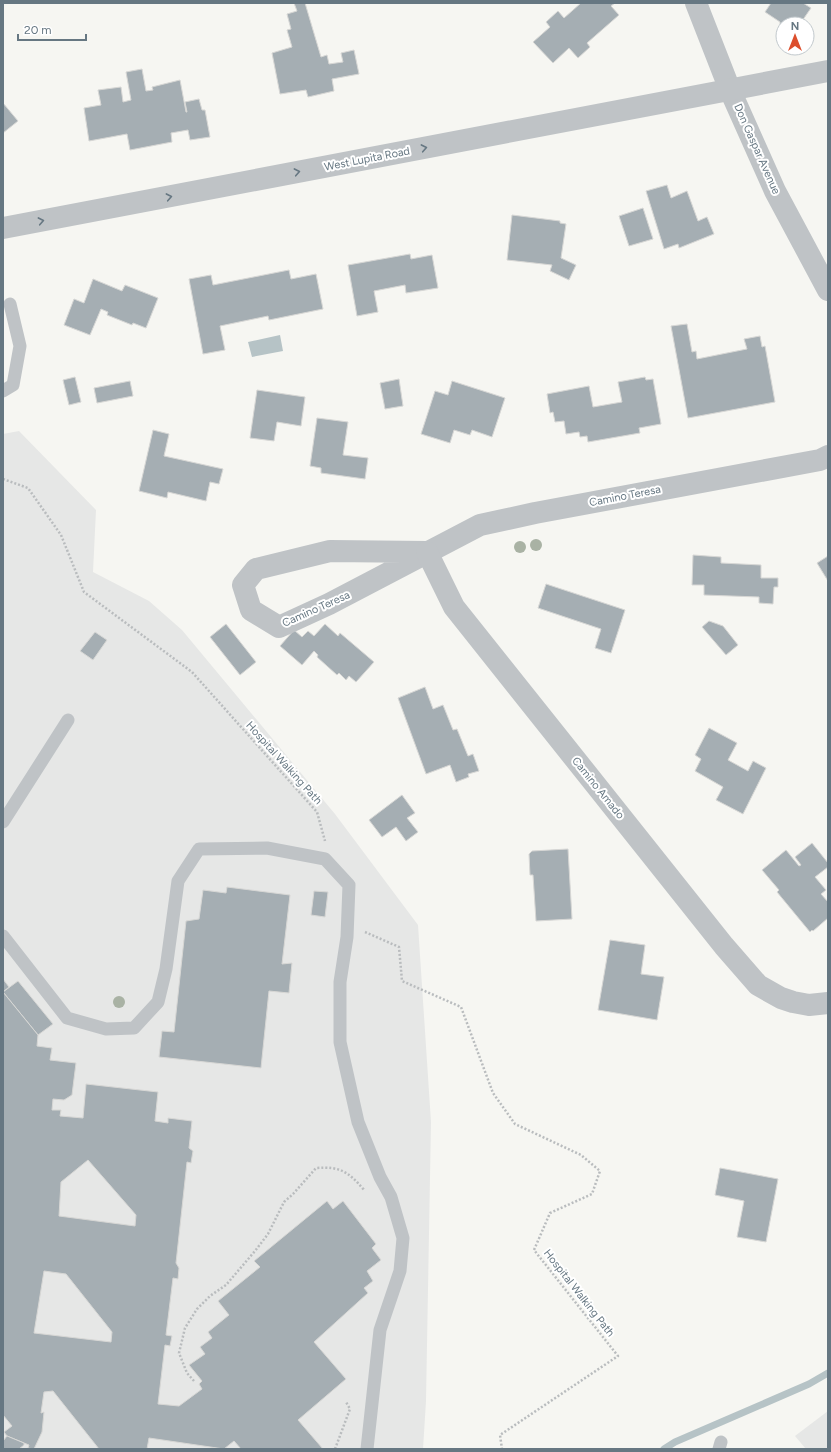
<svg xmlns="http://www.w3.org/2000/svg" width="831" height="1452" font-family="Figtree,sans-serif">
  <rect width="100%" height="100%" fill="#f6f6f2"/>
  <!-- built -->
  <g fill="#e6e7e6">
    <path d="M19 431 96 510 93 572 149 601 182 630 335 814 418 925 431 1122 426 1401 423 1449H3V434Z"/>
    <path d="M828 1411V1449H806L795 1436Z"/>
  </g>
  <!-- water -->
  <path fill="#b6c3c6" d="M280 335 283 351 252 357 248 342Z"/>
  <g fill="none" stroke-linecap="round" stroke-linejoin="round">
    <!-- stream -->
    <path stroke="#b6c3c6" stroke-width="7" d="M664 1449 675 1442 809 1384 828 1373"/>
  </g>
  <!-- building -->
  <g fill="#a5aeb3" stroke="#d7d7d5" fill-rule="evenodd">
    <path d="M294 3H305L321 57 327 55 329 64 343 62 341 53 354 50 359 74 332 79 334 91 308 97 306 90 280 94 272 53 292 47 287 30 291 29 287 14 297 11Z"/>
    <path d="M581 3H615L611 6 619 15 587 43 590 47 578 58 569 48 553 63 533 42 550 27 546 22 558 11 564 18Z"/>
    <path d="M771 3H803L811 8 800 24 794 20V22L780 25V22L765 12Z"/>
    <path d="M142 69 146 91 153 90 152 87 180 80 186 112H187L185 102 199 99 202 110H205L210 137 190 140 188 130 171 133 172 142 130 150 127 134 89 141 84 108 101 105 98 90 121 87 123 102 131 100 126 72Z"/>
    <path d="M3 103 18 121 3 133Z"/>
    <path d="M667 185 671 198 687 191 698 221 707 217 714 234 679 248 678 244 664 249 646 191Z"/>
    <path d="M643 208 653 239 629 246 619 216Z"/>
    <path d="M512 215 560 221V223L566 224 561 258 576 265 569 280 550 271 552 265 507 260Z"/>
    <path d="M410 254 411 259 432 255 438 288 406 293 405 285 374 291 378 312 357 316 348 265Z"/>
    <path d="M289 270 291 279 316 274 323 309 269 320 268 316 220 326 225 350 203 354 189 279 211 275 213 285Z"/>
    <path d="M93 279 122 291 125 285 158 298 146 328 133 323 132 325 107 315 108 312 101 309 90 335 64 325 74 299 84 303Z"/>
    <path d="M687 324 692 352 696 351 697 359 747 349 744 339 760 336 762 347 765 346 775 402 688 418 671 326Z"/>
    <path d="M75 377 81 402 69 405 63 380Z"/>
    <path d="M645 377 646 380 653 379 661 424 639 428 640 433 588 442 587 436 580 437 579 432 566 434 564 421 555 422 553 412 550 413 547 394 589 386 593 407 622 402 618 382Z"/>
    <path d="M399 379 403 406 385 409 380 383Z"/>
    <path d="M130 381 133 396 97 403 94 388Z"/>
    <path d="M452 381 505 398 492 437 472 430 470 435 454 430 450 443 421 434 435 391 448 395Z"/>
    <path d="M257 390 305 397 301 426 277 422 274 441 250 438Z"/>
    <path d="M317 418 348 422 343 455 368 458 365 479 321 473V468L310 466Z"/>
    <path d="M153 430 169 434 164 456 223 469 219 484 210 482 206 501 168 492 167 498 139 491Z"/>
    <path d="M693 555 721 557V563L761 565V578H778V587H774L773 604 759 603V597L704 595V585H692Z"/>
    <path d="M828 556V581L817 563Z"/>
    <path d="M546 584 625 610 611 653 595 648 601 629 538 608Z"/>
    <path d="M709 621 723 626 738 645 726 655 702 627Z"/>
    <path d="M226 624 256 662 240 675 210 637Z"/>
    <path d="M325 624 338 636 340 633 374 662 356 682 349 676 346 680 339 673 337 675 317 657 318 655 314 651 302 665 280 646 294 630 302 637 308 631 314 636Z"/>
    <path d="M95 632 107 640 93 660 80 651Z"/>
    <path d="M425 687 433 709 443 705 453 730 457 729 468 756 473 754 479 771 468 774 469 777 456 782 450 765 426 774 398 698Z"/>
    <path d="M709 728 737 743 728 760 748 771 753 761 766 768 743 814 716 800 723 787 695 771 701 759 695 755Z"/>
    <path d="M402 795 415 813 407 818 418 832 406 841 396 827 382 837 369 820Z"/>
    <path d="M812 843 828 863V867L815 877 826 890 821 894 828 902V918L813 931 812 930 810 932 777 892 779 890 762 870 786 850 799 866 801 865 795 857Z"/>
    <path d="M568 849 572 919 536 921 533 875H530L529 854 532 851Z"/>
    <path d="M227 887 290 895 282 964 292 963 289 993 269 991 261 1068 159 1057 162 1031 174 1032 186 921 199 919 203 890 226 893Z"/>
    <path d="M314 891 328 892 325 917 311 915Z"/>
    <path d="M610 940 645 945 641 974 664 977 657 1020 598 1010Z"/>
    <path d="M3 979 9 987 3 992Z"/>
    <path d="M18 981 53 1024 38 1035 3 992Z"/>
    <path d="M3 992 38 1035 37 1046 52 1048 50 1060 76 1063 72 1095 64 1100 53 1099 52 1110H61L60 1116 83 1118 86 1084 158 1092 155 1121 168 1123V1118L192 1121 189 1148 193 1151 191 1163 187 1162 176 1263 179 1268 178 1279 173 1278 166 1335 172 1336 170 1346 165 1345 158 1404 179 1406 202 1389 199 1384 202 1381 189 1365 205 1354 200 1347 212 1338 208 1332 229 1315 218 1301 260 1267 254 1261 327 1201 333 1209 343 1201 376 1244 372 1248 381 1260 367 1271 373 1281 364 1288 368 1293 314 1342 346 1379 298 1420 323 1449H241L234 1441 224 1449 149 1438 147 1449H99L53 1391 44 1392 41 1413 44 1412 42 1432 34 1449 28 1448 29 1445 7 1436 4 1432 12 1426 3 1415ZM88 1160 136 1215 135 1226 59 1216 61 1182ZM44 1271 66 1274 112 1332 111 1342 34 1333Z"/>
    <path d="M720 1168 778 1179 766 1242 737 1237 744 1201 715 1195Z"/>
    <path d="M7 1436 24 1443V1445L19 1449H3V1441Z"/>
  </g>
  <g fill="none" stroke-linecap="round" stroke-linejoin="round">
    <!-- path -->
    <g stroke="#b9bcbe" stroke-width="2.5" stroke-dasharray="2 2" stroke-linecap="butt">
      <path d="M3 479 28 488 61 535 84 592 192 672 317 812 325 841"/>
      <path d="M365 932 399 947 402 981 461 1007 493 1093 515 1124 581 1155 600 1171 592 1194 550 1213 534 1250 618 1356 500 1435 502 1449"/>
      <path d="M194 1381 187 1373 179 1353 185 1328 197 1309 210 1296 226 1285 255 1251 268 1234 284 1202 293 1194 316 1168C340 1166 349 1172 364 1190L365 1189"/>
      <path d="M335 1449 350 1409 346 1402"/>
    </g>
    <!-- lane -->
    <g stroke="#bfc3c6" stroke-width="13">
      <path d="M3 391 13 385 20 346 10 304"/>
      <path d="M3 822 68 720"/>
      <path d="M3 936 67 1018 106 1029 134 1028 158 1002 166 969 178 881 199 849 267 848 325 859 349 885 347 937 340 982V1042L358 1122 380 1177 391 1197 403 1238 400 1271 380 1330 367 1449"/>
      <path d="M719 1449 721 1442"/>
    </g>
    <!-- street -->
    <g stroke="#bfc3c6" stroke-width="22">
      <path d="M696 3 730 90 775 191 828 290"/>
      <path d="M3 228 828 71"/>
      <path d="M427 552 330 551 256 569 243 585 251 610 279 627 329 604 480 525 535 513 820 460 828 456"/>
      <path d="M427 552 454 607 724 946 758 985 781 998 793 1002 809 1005 828 1003"/>
    </g>
  </g>
  <!-- trees -->
  <g fill="#a9b2a4">
    <circle cx="536" cy="545" r="6"/>
    <circle cx="520" cy="547" r="6"/>
    <circle cx="119" cy="1002" r="6"/>
  </g>
  <!-- one-way arrows -->
  <defs><path id="oneway-chevron" d="M-2-3.5L2.5 0L-2 3.5" fill="none" stroke-width="1.6" stroke-linecap="round" stroke-linejoin="round"/></defs>
  <g stroke="#667782">
    <use href="#oneway-chevron" transform="translate(424 148) rotate(-11)"/>
    <use href="#oneway-chevron" transform="translate(297 172) rotate(-11)"/>
    <use href="#oneway-chevron" transform="translate(169 197) rotate(-11)"/>
    <use href="#oneway-chevron" transform="translate(41 221) rotate(-11)"/>
  </g>
  <g text-anchor="middle" dominant-baseline="central" stroke-width="4" stroke-linejoin="round" paint-order="stroke">
    <!-- street labels -->
    <g font-size="11" fill="#667782" stroke="#fff">
      <text transform="translate(757 149) rotate(66)">Don Gaspar Avenue</text>
      <text transform="translate(367 159) rotate(-11)">West Lupita Road</text>
      <text transform="translate(625 496) rotate(-11)">Camino Teresa</text>
      <text transform="translate(316 609) rotate(-24)">Camino Teresa</text>
      <text transform="translate(284 763) rotate(48)">Hospital Walking Path</text>
      <text transform="translate(598 788) rotate(51)">Camino Amado</text>
      <text transform="translate(579 1293) rotate(52)">Hospital Walking Path</text>
    </g>
  </g>
  <!-- border -->
  <rect width="831" height="1452" fill="none" stroke="#667782" stroke-width="8"/>
  <!-- north arrow -->
  <g transform="translate(795 36)"><circle r="19" fill="#ffffff" stroke="#c2c9cd"/>
  <path d="M0-3L7 15L0 10L-7 15Z" fill="#dc4e2c"/>
  <text y="-6" font-size="11" font-weight="bold" text-anchor="middle" fill="#667782">N</text>
  </g>
  <!-- scale -->
  <path d="M18 34v6h68v-6" fill="none" stroke="#667782" stroke-width="2"/>
  <text x="24" y="34" font-size="12" fill="#667782" stroke="#ffffff" stroke-width="3" paint-order="stroke">20 m</text>
</svg>
